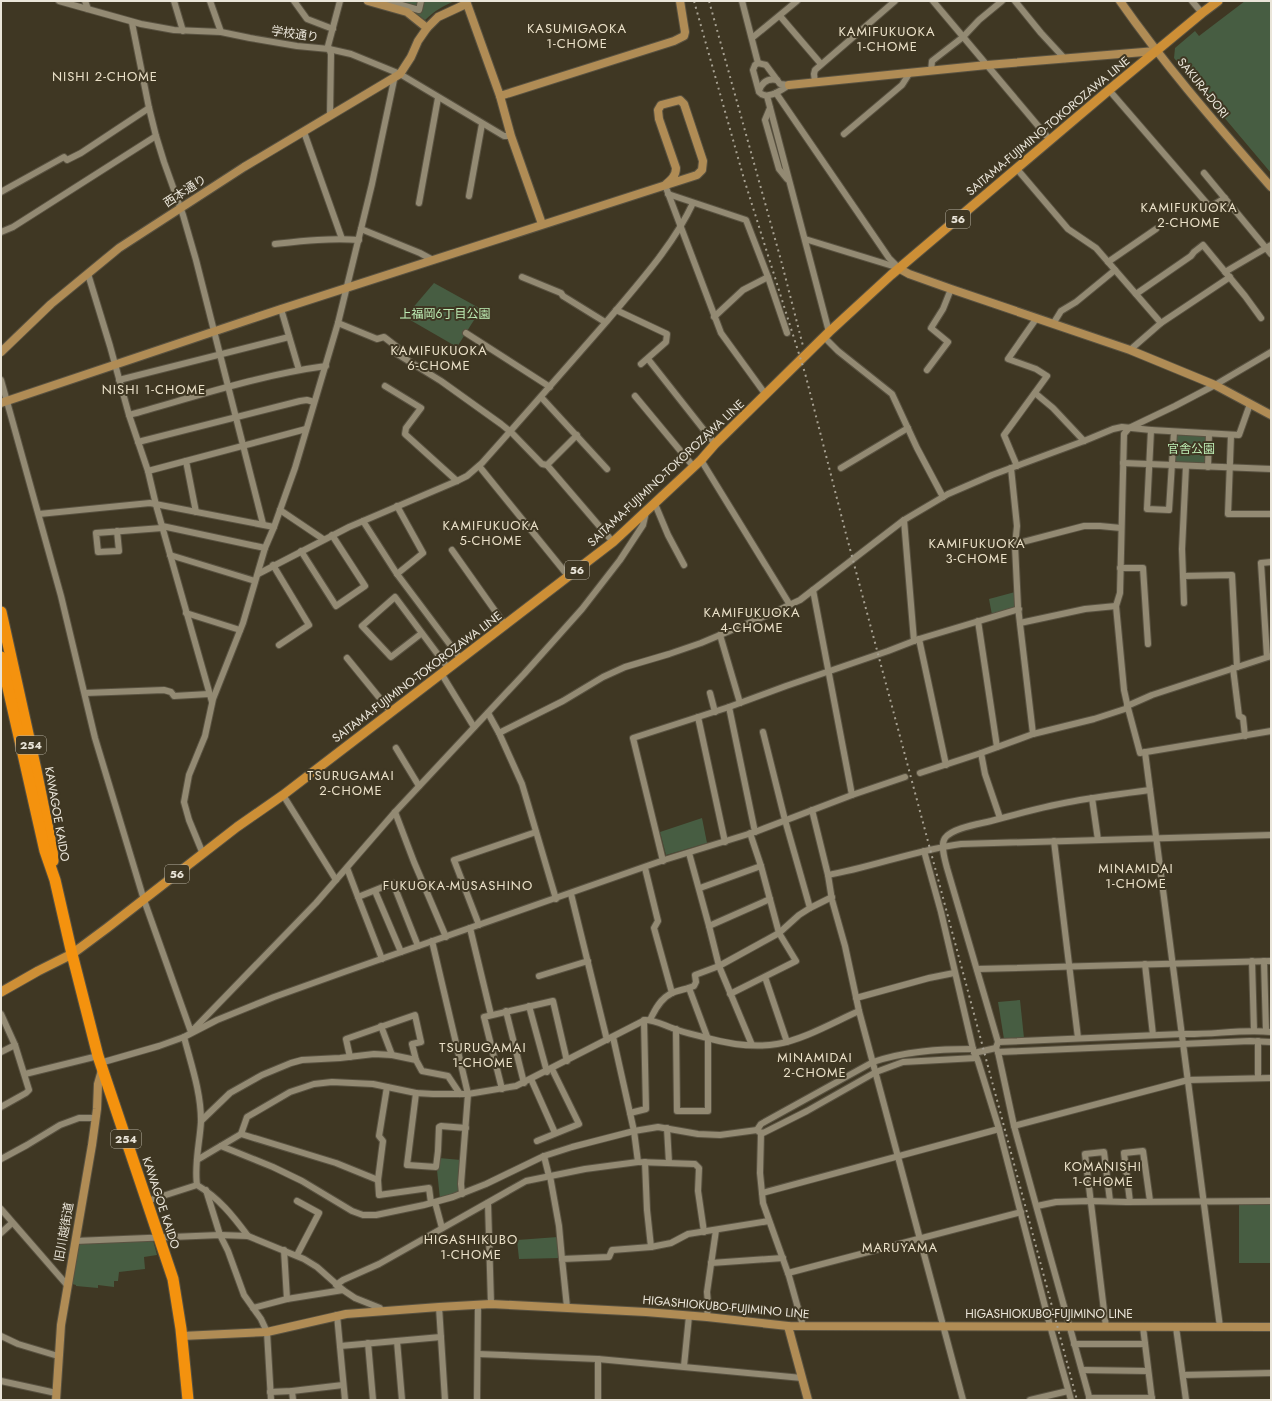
<svg xmlns="http://www.w3.org/2000/svg" width="1272" height="1401" font-family="Jost,'Noto Sans JP',sans-serif">
  <rect width="100%" height="100%" fill="#3f3723"/>
  <!-- green -->
  <g fill="#475d42">
    <path d="M384 1H456C443 5 435 11 425 20L408 7Z"/>
    <path d="M1245 1H1271V173L1174 58 1175 48 1195 31 1199 36Z"/>
    <path d="M434 283 481 309 457 347 405 317Z"/>
    <path d="M1178 435 1207 436 1206 462 1204 463 1177 462 1175 460 1176 437Z"/>
    <path d="M1015 592 1016 608 992 615 989 599Z"/>
    <path d="M702 818 707 843 666 855 660 832Z"/>
    <path d="M1020 1000 1024 1038 1004 1039 998 1002Z"/>
    <path d="M439 1158 461 1160 460 1189 458 1194 440 1199 437 1170Z"/>
    <rect x="1239" y="1204" width="32" height="59"/>
    <path d="M558 1237 560 1258 519 1259 517 1240Z"/>
    <path d="M153 1240 157 1255 144 1257 145 1269 119 1272 118 1281H114V1287L98 1285V1288L76 1286V1285L72 1284 79 1244Z"/>
  </g>
  <g fill="none" stroke-linecap="round" stroke-linejoin="round">
    <defs>
      <g id="street">
        <path d="M59 1 141 24 174 30 221 32 250 38 297 46 329 49 351 54 400 74 499 133 504 136H511"/>
        <path d="M85 1 88 9"/>
        <path d="M174 1 183 31"/>
        <path d="M210 1 221 32"/>
        <path d="M294 1 307 19 333 29"/>
        <path d="M388 1 419 10 421 1"/>
        <path d="M742 1 758 63"/>
        <path d="M933 1 1050 140"/>
        <path d="M1015 1 1041 33 1065 59"/>
        <path d="M1192 1 1202 13"/>
        <path d="M780 16 821 64"/>
        <path d="M132 23 149 108 156 136 164 162 183 215 196 260 263 524"/>
        <path d="M752 38 797 1"/>
        <path d="M758 63 766 65 780 84 789 85C781 90 767 101 759 92L753 70 755 65Z"/>
        <path d="M931 71 932 61 963 37 979 20 1002 1"/>
        <path d="M815 82 814 74 815 70 895 1"/>
        <path d="M1109 90 1210 207 1225 198"/>
        <path d="M759 91C762 82 768 78 777 80"/>
        <path d="M776 93 889 258 900 269"/>
        <path d="M767 96 829 332"/>
        <path d="M770 108 765 120 779 169 787 179"/>
        <path d="M330 116 331 54 328 46 340 1"/>
        <path d="M304 132 342 239"/>
        <path d="M844 134 902 85 909 74"/>
        <path d="M1017 169 1068 229 1096 248 1161 323"/>
        <path d="M1204 173 1271 254"/>
        <path d="M665 185 721 333 766 395"/>
        <path d="M1 192 64 157 67 160 81 153 149 108"/>
        <path d="M668 194 746 220 768 277 787 333"/>
        <path d="M469 196 482 124"/>
        <path d="M419 203 438 98"/>
        <path d="M361 229 420 253 433 260"/>
        <path d="M1 232 13 227 156 136"/>
        <path d="M805 239 896 267"/>
        <path d="M275 244C303 241 330 238 359 240"/>
        <path d="M1108 262 1156 229"/>
        <path d="M1225 272 1271 245"/>
        <path d="M88 274 110 346 129 415 148 471 156 505 212 702"/>
        <path d="M522 277 561 293 563 296 605 322"/>
        <path d="M1136 294 1191 256 1194 252 1203 245 1245 296 1261 318"/>
        <path d="M281 309 299 370"/>
        <path d="M616 310 667 334 666 342 641 364"/>
        <path d="M714 317 743 290 768 277"/>
        <path d="M338 323 377 339 384 337 397 347 394 352 441 381 501 424 512 433 542 464 547 465 577 435"/>
        <path d="M1053 324 1061 311 1076 302 1115 270"/>
        <path d="M466 333 550 387"/>
        <path d="M824 337 838 351 892 394 917 448 943 497"/>
        <path d="M1130 350 1161 323 1230 277"/>
        <path d="M1271 352 1215 385 1175 406 1129 428 1124 434 1120 593 1116 606 1124 690 1128 708 1140 753 1271 731"/>
        <path d="M648 359 715 444"/>
        <path d="M927 370 948 342 931 328 943 309 951 289"/>
        <path d="M1 380 61 596 95 738 144 900 191 1032 316 903 395 812 524 674 582 609 620 560 643 525 646 512"/>
        <path d="M119 380 289 337"/>
        <path d="M385 386 421 408 406 428 405 434 457 481"/>
        <path d="M1035 393 1053 408 1084 441"/>
        <path d="M635 396 693 466"/>
        <path d="M541 397 607 469"/>
        <path d="M129 415C194 397 259 375 326 366"/>
        <path d="M1174 432 1169 510 1147 509 1151 430 1239 435 1250 404"/>
        <path d="M1231 435 1228 514H1271"/>
        <path d="M138 442 300 401 307 400 314 402"/>
        <path d="M701 460 790 605"/>
        <path d="M186 461 196 512"/>
        <path d="M1123 463 1271 469"/>
        <path d="M547 465 613 542"/>
        <path d="M479 466 569 577"/>
        <path d="M1017 466 1004 435 1047 376 1036 369 1008 359 1036 319"/>
        <path d="M1208 467 1209 434"/>
        <path d="M841 468 908 428"/>
        <path d="M1011 468 1017 526 1015 546 1018 607 1033 734"/>
        <path d="M148 471 306 429"/>
        <path d="M655 504 668 535 684 565"/>
        <path d="M280 510 323 539"/>
        <path d="M39 514 150 503 274 527"/>
        <path d="M904 520 914 641"/>
        <path d="M363 521 397 574 460 658"/>
        <path d="M162 526 265 548"/>
        <path d="M117 531 119 551 98 552 96 533 162 528"/>
        <path d="M1015 544 1084 526H1100L1121 528"/>
        <path d="M452 550 505 625"/>
        <path d="M301 551 336 606 365 586 332 535"/>
        <path d="M170 555 255 581"/>
        <path d="M273 565 309 625 279 645"/>
        <path d="M1120 568H1143L1148 644"/>
        <path d="M258 574 349 527 457 481 467 476 482 463C524 416 565 369 607 321 637 285 673 246 693 203"/>
        <path d="M397 574 423 553 397 506"/>
        <path d="M1183 576 1232 575 1237 667"/>
        <path d="M813 590 852 795"/>
        <path d="M1184 603 1182 549 1186 466"/>
        <path d="M186 613 240 630"/>
        <path d="M978 621 997 747"/>
        <path d="M1020 623 1085 609 1116 606"/>
        <path d="M422 633 391 657 362 626 395 597 448 668"/>
        <path d="M720 635 740 703"/>
        <path d="M919 639 946 765"/>
        <path d="M1267 657 1261 563 1271 562"/>
        <path d="M347 658 391 712"/>
        <path d="M1233 668 1239 716 1243 718 1245 736"/>
        <path d="M441 673 474 727"/>
        <path d="M85 693 164 690 171 692 174 696 209 694"/>
        <path d="M710 693 715 712"/>
        <path d="M1127 706 1152 695 1271 656"/>
        <path d="M729 707 755 832"/>
        <path d="M488 713 499 733 522 784 556 899"/>
        <path d="M698 717 725 842"/>
        <path d="M499 733 563 701 603 677 625 667 669 654 701 643 770 614 800 600 904 520 948 494 992 475 1084 441 1113 429 1122 427 1151 430"/>
        <path d="M396 748 419 786"/>
        <path d="M1145 752 1220 1327"/>
        <path d="M981 753 985 774 1000 818"/>
        <path d="M920 773 981 753 1033 734 1094 719 1128 708"/>
        <path d="M283 795 336 880"/>
        <path d="M1092 798 1098 840"/>
        <path d="M812 810 828 875C873 867 916 850 961 844L1271 835"/>
        <path d="M395 812 414 862 446 937"/>
        <path d="M1054 841 1078 1038"/>
        <path d="M924 851 941 912 973 1049 978 1061 999 1129 1049 1322 1071 1400"/>
        <path d="M689 853 709 926 770 899"/>
        <path d="M203 854 189 820 184 802 189 775 205 736 213 699 243 623 265 548 274 527 295 468 338 323 372 184 394 80 393 78"/>
        <path d="M663 861 633 738 729 707 786 686 888 651 919 639 1019 609"/>
        <path d="M347 868 358 897"/>
        <path d="M645 868 658 921 654 928 672 993"/>
        <path d="M828 875 832 900 845 946 859 1011 963 1400"/>
        <path d="M700 888 761 866"/>
        <path d="M375 891 401 952"/>
        <path d="M571 894 607 1040"/>
        <path d="M810 908 832 897"/>
        <path d="M479 925 454 860 536 832"/>
        <path d="M709 926 719 966 752 1045"/>
        <path d="M470 928 491 1015"/>
        <path d="M432 941 468 1094 461 1184 462 1194"/>
        <path d="M382 959 358 897 393 883 418 946"/>
        <path d="M1252 961 1254 1031"/>
        <path d="M1264 961 1266 1031"/>
        <path d="M1145 964 1153 1035"/>
        <path d="M977 969 1271 961"/>
        <path d="M539 976 588 961"/>
        <path d="M765 977 787 1042"/>
        <path d="M730 994 796 961 779 933 761 866 750 833"/>
        <path d="M856 998 929 978 954 973"/>
        <path d="M529 1006 547 1072"/>
        <path d="M506 1011 524 1083"/>
        <path d="M1 1014 15 1045 29 1090 26 1093 1 1107"/>
        <path d="M650 1020C655 1009 661 998 672 993 679 990 687 989 694 986L696 982 695 975 719 966 779 933 799 915 810 908 785 820 763 732"/>
        <path d="M381 1026 392 1055"/>
        <path d="M676 1029 677 1111H708V1039L689 988"/>
        <path d="M184 1037C191 1064 201 1092 201 1121 200 1142 194 1163 197 1185"/>
        <path d="M613 1037 634 1131 638 1162 695 1164 699 1168 698 1191 704 1232"/>
        <path d="M998 1042 1182 1034C1212 1035 1242 1029 1271 1032"/>
        <path d="M1 1052 15 1045"/>
        <path d="M998 1052 1250 1041 1271 1042"/>
        <path d="M974 1053 996 1048"/>
        <path d="M350 1057 346 1039 415 1015 421 1042 412 1044 416 1060"/>
        <path d="M100 1063 159 1046 184 1037 217 1020 274 997 344 972 664 860 755 832 852 795 905 777"/>
        <path d="M25 1074 98 1056"/>
        <path d="M1258 1078V1041"/>
        <path d="M531 1079 555 1133"/>
        <path d="M387 1087 379 1136 383 1141 378 1180 379 1195 429 1188 431 1203"/>
        <path d="M502 1089 484 1017 553 1001 567 1061"/>
        <path d="M416 1093 407 1165 436 1167 438 1151 439 1127 441 1126 466 1128"/>
        <path d="M630 1113 646 1109 644 1020"/>
        <path d="M201 1121 230 1093 262 1075 291 1063 302 1060 340 1058 374 1054 392 1055 416 1060 422 1071 448 1076 460 1094"/>
        <path d="M1014 1126 1188 1080 1271 1078"/>
        <path d="M667 1128 669 1163"/>
        <path d="M757 1130 761 1124 873 1062C905 1051 939 1049 973 1049"/>
        <path d="M761 1133 760 1173 763 1203 789 1276 803 1326"/>
        <path d="M241 1134 336 1163 378 1180"/>
        <path d="M537 1141 579 1124 552 1069"/>
        <path d="M221 1146 273 1167 302 1181 352 1211 363 1215H376L424 1205 453 1197 486 1184 544 1156 572 1147 634 1131 658 1127 698 1134 720 1135 757 1130 759 1132 763 1133 807 1111 876 1072 903 1062 976 1058"/>
        <path d="M544 1156 549 1176"/>
        <path d="M1 1159 27 1145 60 1125 79 1118H96"/>
        <path d="M197 1160 241 1134 247 1117 290 1092 314 1084 332 1082 373 1084 416 1093 433 1094H468L516 1086 645 1020C656 1020 665 1026 675 1029 685 1033 696 1035 707 1038 729 1044 754 1048 777 1044 803 1040 834 1022 859 1011"/>
        <path d="M645 1162 647 1210 651 1247"/>
        <path d="M550 1176 559 1226 562 1259"/>
        <path d="M206 1190 220 1235 228 1251 244 1295 261 1319 267 1332 271 1400"/>
        <path d="M762 1193 999 1129"/>
        <path d="M147 1201 197 1185C219 1198 233 1216 248 1236"/>
        <path d="M297 1201 319 1213 297 1255"/>
        <path d="M435 1202 442 1228"/>
        <path d="M1130 1202 1124 1153 1143 1151 1150 1201"/>
        <path d="M488 1203 491 1304"/>
        <path d="M1037 1206 1056 1202 1090 1201 1126 1202 1271 1201"/>
        <path d="M1 1209 67 1285"/>
        <path d="M1 1233 12 1223"/>
        <path d="M75 1241 220 1235 248 1236 304 1259 317 1267 343 1290 355 1298 380 1308 381 1311"/>
        <path d="M284 1250 287 1299"/>
        <path d="M711 1263 783 1258"/>
        <path d="M788 1273 1021 1212"/>
        <path d="M336 1285 343 1280 379 1264 526 1181 585 1169 638 1162"/>
        <path d="M439 1307 445 1400"/>
        <path d="M567 1307 562 1259 609 1257 612 1250 651 1247 671 1243 688 1234 769 1221"/>
        <path d="M253 1308 287 1299 343 1290"/>
        <path d="M337 1315 345 1400"/>
        <path d="M707 1317 708 1304 707 1292 716 1230"/>
        <path d="M1106 1327 1085 1154 1104 1152 1110 1201"/>
        <path d="M1143 1327 1152 1400"/>
        <path d="M1176 1327 1186 1400"/>
        <path d="M1 1336 18 1344 58 1356"/>
        <path d="M397 1341 402 1400"/>
        <path d="M368 1343 373 1400"/>
        <path d="M1074 1344H1145"/>
        <path d="M340 1346 441 1337"/>
        <path d="M478 1354 598 1359 802 1378"/>
        <path d="M684 1366 689 1316"/>
        <path d="M1082 1370 1148 1371"/>
        <path d="M1183 1375 1271 1373"/>
        <path d="M1 1381 56 1393"/>
        <path d="M292 1391 293 1400"/>
        <path d="M270 1392 292 1391 343 1385"/>
        <path d="M1089 1398H1152"/>
        <path d="M477 1400 478 1305"/>
        <path d="M598 1400V1359"/>
        <path d="M1030 1400 1068 1391"/>
        <path d="M1090 1400 1014 1126 998 1052 996 1048 998 1042 947 868C945 860 940 845 945 838 952 828 979 824 991 821 1020 813 1050 805 1080 800 1104 796 1127 793 1150 790"/>
      </g>
      <g id="secondary">
        <path d="M368 1 407 12 427 28"/>
        <path d="M466 1 500 96 674 41 684 36 685 32 680 1"/>
        <path d="M1120 1C1166 67 1219 127 1271 187"/>
        <path d="M789 85 987 65 1156 51"/>
        <path d="M500 96 511 136 542 224"/>
        <path d="M900 269 909 274 951 289 1130 350 1215 385 1271 415"/>
        <path d="M1 352 51 304 119 248 244 167 400 74 411 57 418 41 427 28 438 17 466 4"/>
        <path d="M1 403 281 309 697 175 702 170 703 161 684 104 680 100 661 105 658 110 659 119 676 168C676 176 671 180 665 185"/>
        <path d="M788 1326 808 1400"/>
        <path d="M182 1336 267 1332 346 1314 439 1307 491 1304 646 1312 707 1317 788 1326 1271 1327"/>
        <path d="M56 1400 61 1325 92 1145 97 1109 98 1084 102 1070"/>
      </g>
      <path id="primary" d="M1 992 38 971 72 954 107 928 237 827 283 795 613 542 701 460 715 444 829 332 891 275 1109 90 1202 13 1218 1"/>
      <g id="highway">
        <path d="M1 612 36 770 52 849 53 861"/>
        <path d="M1 657 45 851 55 880 72 954 98 1056 173 1279 181 1329 188 1400"/>
      </g>
    </defs>
    <!-- street casing -->
    <use href="#street" stroke="#595241" stroke-width="8"/>
    <!-- secondary casing -->
    <use href="#secondary" stroke="#595241" stroke-width="10"/>
    <!-- primary casing -->
    <use href="#primary" stroke="#595241" stroke-width="11"/>
    <!-- highway casing -->
    <use href="#highway" stroke="#595241" stroke-width="13"/>
    <!-- street -->
    <use href="#street" stroke="#938a73" stroke-width="6"/>
    <!-- secondary -->
    <use href="#secondary" stroke="#b08c55" stroke-width="8"/>
    <!-- primary -->
    <use href="#primary" stroke="#cd8f36" stroke-width="9"/>
    <!-- highway -->
    <use href="#highway" stroke="#f4920e" stroke-width="11"/>
    <!-- rail -->
    <g stroke="#a7a192" stroke-width="2" stroke-dasharray="2 4" stroke-linecap="butt">
      <path d="M694 1 744 179 805 373 846 534 1077 1400"/>
      <path d="M709 1 782 264 803 346"/>
    </g>
  </g>
  <g text-anchor="middle" dominant-baseline="central" stroke-width="4" stroke-linejoin="round" paint-order="stroke">
    <!-- shield labels -->
    <g fill="#3f3723" stroke="#b7b1a2" stroke-width="1">
      <rect x="946" y="210" width="24" height="18" rx="3"/>
      <rect x="565" y="561" width="24" height="18" rx="3"/>
      <rect x="16" y="736" width="30" height="18" rx="3"/>
      <rect x="165" y="865" width="24" height="18" rx="3"/>
      <rect x="111" y="1130" width="30" height="18" rx="3"/>
    </g>
    <g font-size="11" font-weight="bold" fill="#eae5d9">
      <text x="958" y="219">56</text>
      <text x="577" y="570">56</text>
      <text x="31" y="745">254</text>
      <text x="177" y="874">56</text>
      <text x="126" y="1139">254</text>
    </g>
    <!-- street labels -->
    <g font-size="12" fill="#eae5d9" stroke="#3f3723">
      <text transform="translate(295 34) rotate(8)">学校通り</text>
      <text transform="translate(1203 88) rotate(51)">SAKURA-DORI</text>
      <text transform="translate(1048 126) rotate(-40)">SAITAMA-FUJIMINO-TOKOROZAWA LINE</text>
      <text transform="translate(185 191) rotate(-33)">西本通り</text>
      <text transform="translate(666 473) rotate(-43)">SAITAMA-FUJIMINO-TOKOROZAWA LINE</text>
      <text transform="translate(417 677) rotate(-37)">SAITAMA-FUJIMINO-TOKOROZAWA LINE</text>
      <text transform="translate(57 814) rotate(80)">KAWAGOE KAIDO</text>
      <text transform="translate(161 1203) rotate(72)">KAWAGOE KAIDO</text>
      <text transform="translate(64 1232) rotate(-80)">旧川越街道</text>
      <text transform="translate(726 1307) rotate(5)">HIGASHIOKUBO-FUJIMINO LINE</text>
      <text x="1049" y="1314">HIGASHIOKUBO-FUJIMINO LINE</text>
    </g>
    <!-- park labels -->
    <g font-size="12" fill="#beedb5" stroke="#3f3723">
      <text x="445" y="314">上福岡6丁目公園</text>
      <text x="1191" y="449">官舎公園</text>
    </g>
    <!-- neighbourhood labels -->
    <g font-size="13" letter-spacing="1" fill="#ebe1c9" stroke="#3f3723">
      <text x="577" y="28">KASUMIGAOKA<tspan x="577" dy="15">1-CHOME</tspan></text>
      <text x="887" y="31">KAMIFUKUOKA<tspan x="887" dy="15">1-CHOME</tspan></text>
      <text x="105" y="76">NISHI 2-CHOME</text>
      <text x="1189" y="207">KAMIFUKUOKA<tspan x="1189" dy="15">2-CHOME</tspan></text>
      <text x="439" y="350">KAMIFUKUOKA<tspan x="439" dy="15">6-CHOME</tspan></text>
      <text x="154" y="389">NISHI 1-CHOME</text>
      <text x="491" y="525">KAMIFUKUOKA<tspan x="491" dy="15">5-CHOME</tspan></text>
      <text x="977" y="543">KAMIFUKUOKA<tspan x="977" dy="15">3-CHOME</tspan></text>
      <text x="752" y="612">KAMIFUKUOKA<tspan x="752" dy="15">4-CHOME</tspan></text>
      <text x="351" y="775">TSURUGAMAI<tspan x="351" dy="15">2-CHOME</tspan></text>
      <text x="1136" y="868">MINAMIDAI<tspan x="1136" dy="15">1-CHOME</tspan></text>
      <text x="458" y="885">FUKUOKA-MUSASHINO</text>
      <text x="483" y="1047">TSURUGAMAI<tspan x="483" dy="15">1-CHOME</tspan></text>
      <text x="815" y="1057">MINAMIDAI<tspan x="815" dy="15">2-CHOME</tspan></text>
      <text x="1103" y="1166">KOMANISHI<tspan x="1103" dy="15">1-CHOME</tspan></text>
      <text x="471" y="1239">HIGASHIKUBO<tspan x="471" dy="15">1-CHOME</tspan></text>
      <text x="900" y="1247">MARUYAMA</text>
    </g>
  </g>
  <!-- border -->
  <rect width="1272" height="1401" fill="none" stroke="#eae5d9" stroke-width="4"/>
</svg>
